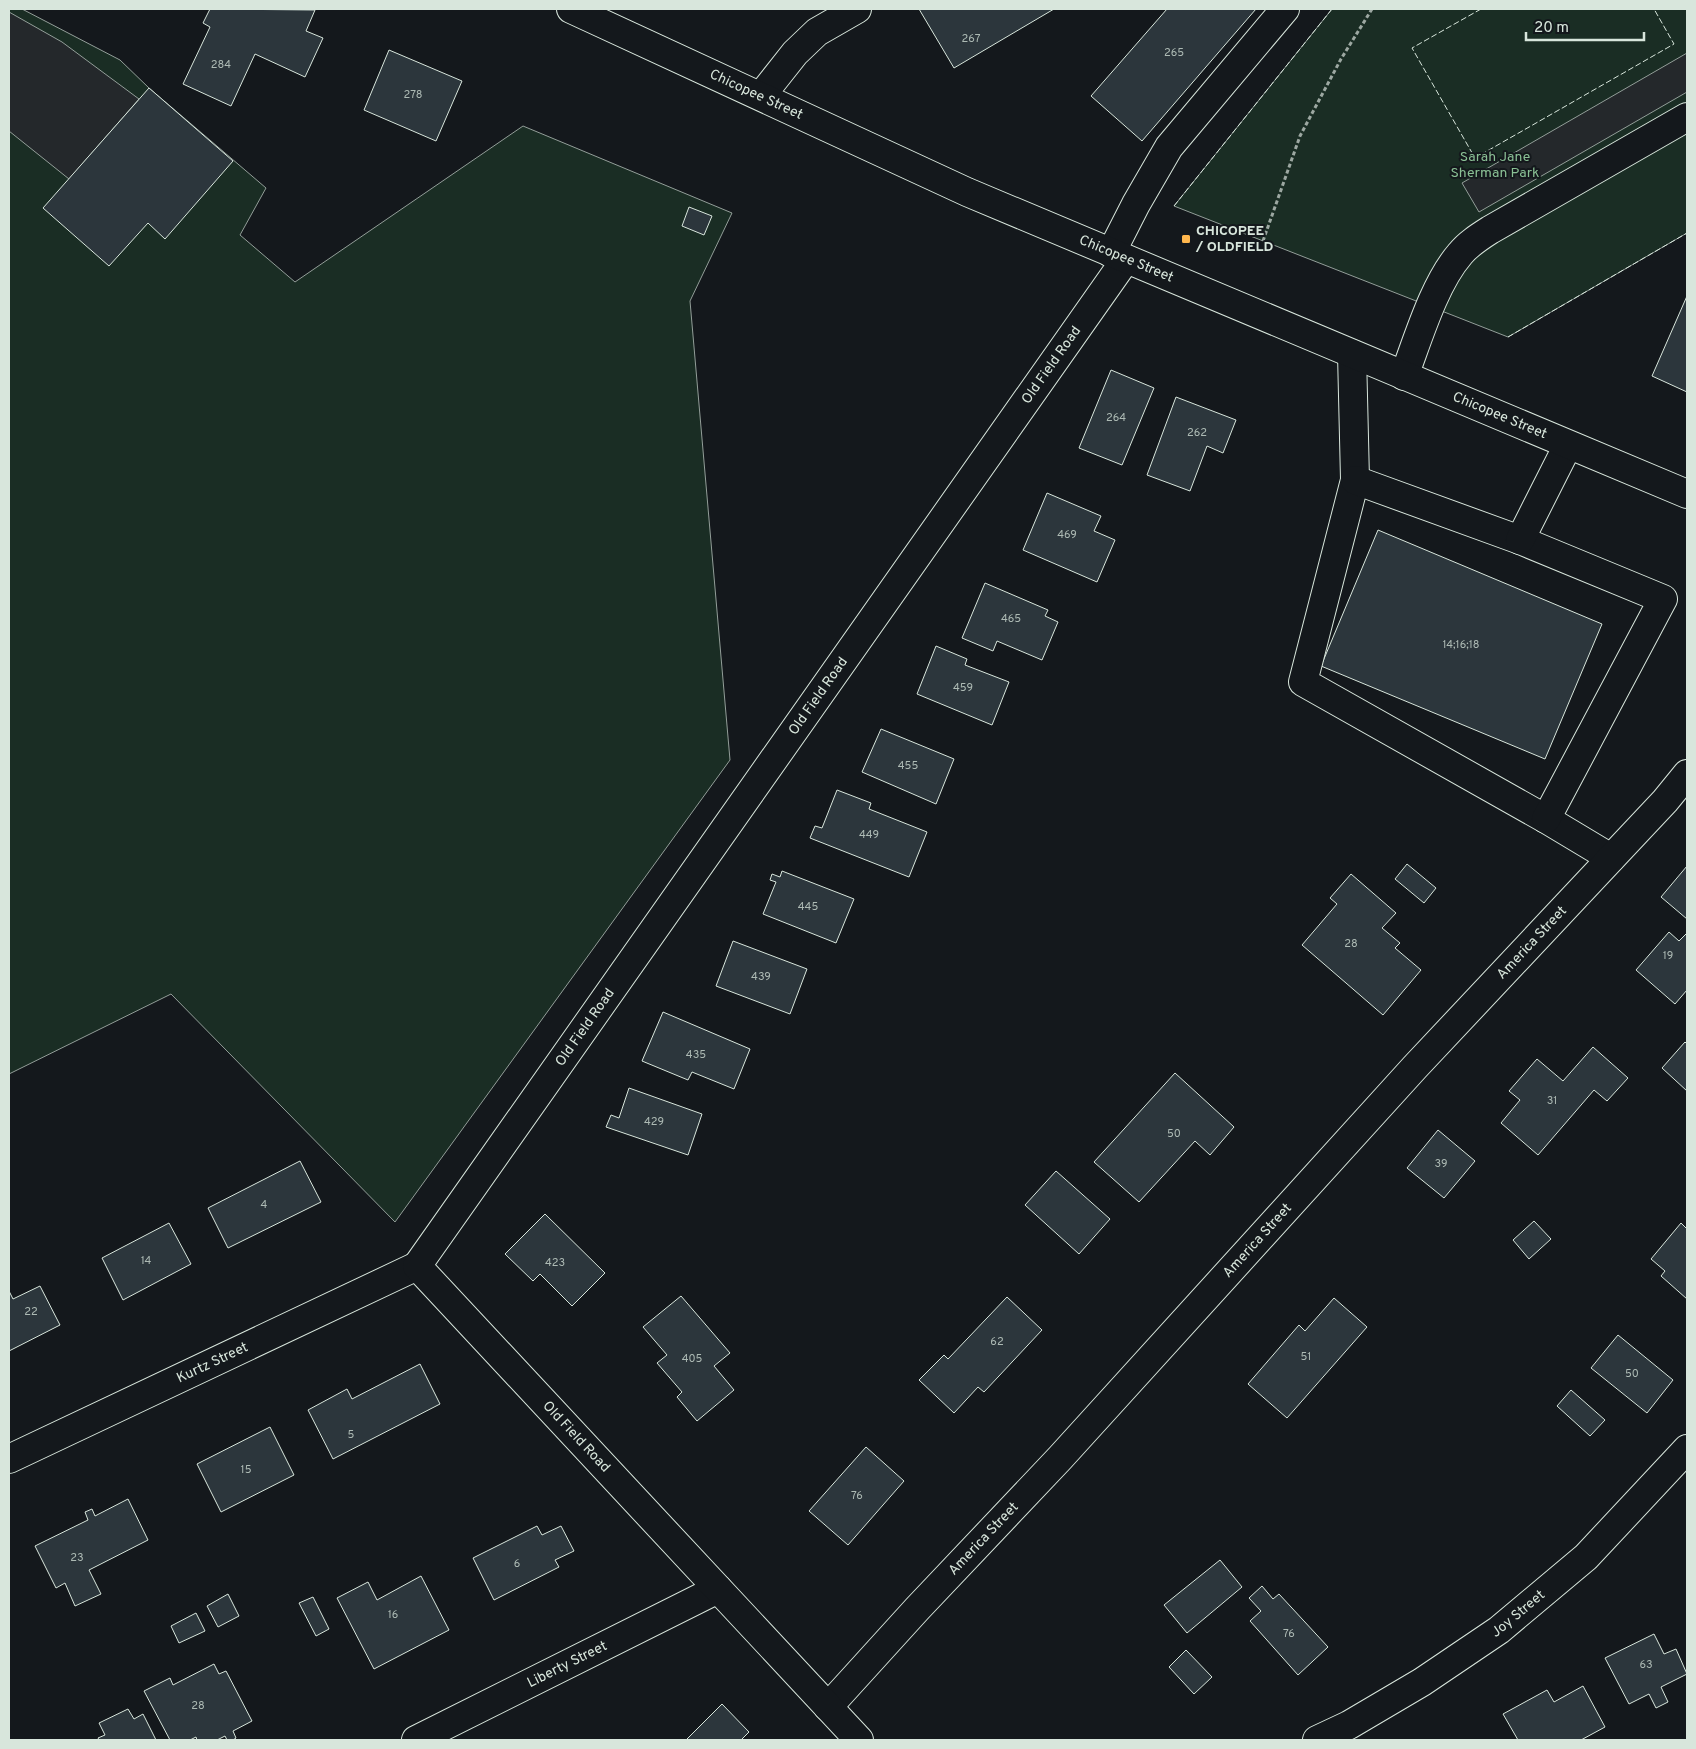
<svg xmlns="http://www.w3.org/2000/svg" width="1696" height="1749" font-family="Overpass,sans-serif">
  <rect width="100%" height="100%" fill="#14181c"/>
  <!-- green -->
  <g fill="#1a2d24" stroke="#939e99">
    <path d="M9 9H22L120 60 149 88 266 188 240 235 295 282 523 126 732 213 690 301 730 760 395 1222 171 994 9 1074Z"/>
    <path d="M1332 9H1687V233L1508 337 1174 206Z"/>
  </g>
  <!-- parking -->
  <g fill="#24282b" stroke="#939e99">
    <path d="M9 12 62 42 139 99 69 179 9 131Z"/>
    <path d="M1687 53V92L1479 212 1462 183Z"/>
  </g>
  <!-- building -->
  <g fill="#2c363c" stroke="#d8e6dc">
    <path d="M210 9 315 10 306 31 323 38 305 77 255 54 231 106 183 84 210 27 203 23Z"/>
    <path d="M919 9H1054L954 68Z"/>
    <path d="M1167 9H1256L1142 141 1091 96Z"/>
    <path d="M389 50 462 81 436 141 364 110Z"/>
    <path d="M149 88 233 161 165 239 148 223 109 266 43 208Z"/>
    <path d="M689 207 712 216 704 235 682 226Z"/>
    <path d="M1687 296V392L1652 376Z"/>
    <path d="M1111 370 1154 388 1122 465 1079 448Z"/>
    <path d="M1176 397 1236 420 1223 453 1207 446 1190 491 1147 475Z"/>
    <path d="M1047 493 1101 516 1094 531 1115 540 1097 582 1023 550Z"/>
    <path d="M1378 530 1602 624 1545 759 1321 666Z"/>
    <path d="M985 583 1048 610 1045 616 1058 622 1042 660 997 641 993 651 962 638Z"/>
    <path d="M936 646 967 659 965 665 1009 682 992 725 917 694Z"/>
    <path d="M881 729 954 759 936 804 862 772Z"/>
    <path d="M837 790 871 803 869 809 927 832 909 877 810 838 815 826 822 828Z"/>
    <path d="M1407 864 1436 888 1424 903 1395 879Z"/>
    <path d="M1687 866V919L1661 897Z"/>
    <path d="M782 871 854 899 836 943 763 914 776 882 770 880 772 874 780 877Z"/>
    <path d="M1351 874 1396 913 1382 928 1400 943 1395 948 1421 970 1383 1015 1302 945 1337 904 1330 898Z"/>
    <path d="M1669 932 1679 941 1687 933V990L1675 1004 1636 970Z"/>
    <path d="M733 941 807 969 790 1014 716 986Z"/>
    <path d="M663 1012 750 1049 734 1089 692 1072 688 1080 642 1061Z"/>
    <path d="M1685 1042 1687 1044V1091L1662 1068Z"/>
    <path d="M1593 1047 1628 1078 1607 1101 1594 1090 1538 1155 1501 1123 1520 1100 1509 1091 1537 1059 1563 1081Z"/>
    <path d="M1175 1073 1234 1127 1210 1155 1195 1141 1139 1202 1094 1162Z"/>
    <path d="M629 1088 702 1114 688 1155 606 1127 611 1115 619 1118Z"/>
    <path d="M1438 1130 1475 1161 1444 1198 1407 1168Z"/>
    <path d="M300 1161 321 1202 228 1248 208 1208Z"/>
    <path d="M1056 1171 1110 1219 1079 1254 1025 1205Z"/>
    <path d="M545 1214 605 1273 572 1306 540 1274 533 1281 505 1254Z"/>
    <path d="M1534 1221 1551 1239 1529 1259 1513 1240Z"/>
    <path d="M169 1223 191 1264 123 1300 102 1258Z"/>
    <path d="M1681 1223 1687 1229V1299L1661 1276 1665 1271 1651 1259Z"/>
    <path d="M40 1286 60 1325 9 1351V1291L13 1299Z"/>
    <path d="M681 1296 730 1353 714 1366 734 1390 697 1421 677 1397 682 1392 657 1363 667 1355 643 1327Z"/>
    <path d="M1007 1297 1042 1330 984 1392 978 1387 954 1413 919 1380 944 1355 948 1359Z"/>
    <path d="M1334 1298 1367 1327 1287 1418 1248 1384 1299 1325 1305 1331Z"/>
    <path d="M1618 1335 1673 1380 1647 1413 1591 1368Z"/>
    <path d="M420 1364 440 1404 333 1459 308 1410 347 1389 352 1399Z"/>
    <path d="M1571 1390 1605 1420 1590 1436 1557 1406Z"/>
    <path d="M270 1427 294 1475 221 1512 197 1464Z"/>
    <path d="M866 1447 904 1481 848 1545 809 1511Z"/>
    <path d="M128 1499 148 1540 89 1570 101 1594 75 1606 65 1583 56 1588 35 1546 88 1520 85 1512 92 1509 95 1516Z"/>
    <path d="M537 1526 542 1535 561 1526 574 1551 555 1560 559 1567 494 1600 473 1558Z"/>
    <path d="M1220 1560 1242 1587 1187 1633 1164 1605Z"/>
    <path d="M421 1576 449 1630 374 1669 337 1598 368 1582 377 1600Z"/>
    <path d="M1262 1586 1273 1599 1279 1594 1328 1647 1298 1675 1250 1621 1261 1611 1249 1598Z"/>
    <path d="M228 1594 239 1616 218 1627 207 1606Z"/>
    <path d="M313 1597 329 1629 316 1636 299 1603Z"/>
    <path d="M196 1613 205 1631 179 1643 171 1626Z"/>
    <path d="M1654 1634 1664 1654 1676 1649 1687 1674 1661 1687 1668 1702 1656 1708 1649 1694 1629 1704 1605 1658Z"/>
    <path d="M1186 1650 1212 1677 1194 1694 1169 1667Z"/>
    <path d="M214 1664 219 1674 226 1671 252 1721 233 1731 236 1738 233 1740H227L225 1736 217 1740H197L196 1737 190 1740H170L144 1691 170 1678 173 1685Z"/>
    <path d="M1583 1686 1605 1727 1581 1740H1518L1503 1714 1547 1690 1554 1702Z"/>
    <path d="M722 1704 749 1732 741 1740H686Z"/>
    <path d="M128 1709 134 1719 143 1714 156 1740H99L98 1738 105 1735 99 1723Z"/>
  </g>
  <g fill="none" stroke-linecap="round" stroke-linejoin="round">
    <defs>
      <g id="minor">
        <path d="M761 96 795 53 817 32 857 9"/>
        <path d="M1111 253 1136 204 1169 147 1285 9"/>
        <path d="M1352 354 1355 480 1303 682 1546 819 1611 858"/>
        <path d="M1404 376C1418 339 1434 284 1460 254 1468 244 1479 237 1490 230L1687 117"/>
        <path d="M1355 480 1520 540 1663 599 1546 819"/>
        <path d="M1520 540 1568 445"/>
        <path id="s1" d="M9 1459 417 1266"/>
        <path id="s2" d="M828 1707 917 1609 1060 1458 1415 1067 1665 801 1687 774"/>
        <path id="s3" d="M416 1740 718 1589"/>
        <path id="s4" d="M859 1740 417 1266 1126 259"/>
        <path id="s5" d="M1317 1740 1349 1725 1422 1682 1499 1630 1586 1557 1687 1449"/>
      </g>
      <g id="major">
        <path id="s6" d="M571 9 967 192 1687 494"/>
      </g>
    </defs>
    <!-- minor casing -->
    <use href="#minor" stroke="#d8e6dc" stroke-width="30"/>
    <!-- major casing -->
    <use href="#major" stroke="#d8e6dc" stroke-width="30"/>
    <!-- path -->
    <path stroke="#9da8a2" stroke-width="3" stroke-dasharray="4 2.5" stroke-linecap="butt" d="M1263 241 1300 136 1341 59 1372 9"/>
    <!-- minor -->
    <use href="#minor" stroke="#14181c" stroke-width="28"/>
    <!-- major -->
    <use href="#major" stroke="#14181c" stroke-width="28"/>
    <!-- fence -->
    <g stroke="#d8e6dc" stroke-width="1" stroke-dasharray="6 2.5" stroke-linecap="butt">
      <path d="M1481 9 1412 48 1475 158 1674 44 1654 9"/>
      <path d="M1174 206 1332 9"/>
      <path d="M1508 337 1687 233"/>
    </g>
  </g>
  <!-- markers -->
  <rect fill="#ffb74d" stroke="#14181c" stroke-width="2" x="1181" y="234" width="10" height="10" rx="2.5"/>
  <g text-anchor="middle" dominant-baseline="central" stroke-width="4" stroke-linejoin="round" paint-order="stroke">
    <!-- number labels -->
    <g font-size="11" fill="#adbab4">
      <text x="971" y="39">267</text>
      <text x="1174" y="53">265</text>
      <text x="221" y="65">284</text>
      <text x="413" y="95">278</text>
      <text x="1116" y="418">264</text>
      <text x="1197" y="433">262</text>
      <text x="1067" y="535">469</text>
      <text x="1011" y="619">465</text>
      <text x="1461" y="645">14;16;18</text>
      <text x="963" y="688">459</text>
      <text x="908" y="766">455</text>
      <text x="869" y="835">449</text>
      <text x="808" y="907">445</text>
      <text x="1351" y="944">28</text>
      <text x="1668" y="956">19</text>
      <text x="761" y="977">439</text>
      <text x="696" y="1055">435</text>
      <text x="1552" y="1101">31</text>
      <text x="654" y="1122">429</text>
      <text x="1174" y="1134">50</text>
      <text x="1441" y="1164">39</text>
      <text x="264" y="1205">4</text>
      <text x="146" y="1261">14</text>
      <text x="555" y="1263">423</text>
      <text x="31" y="1312">22</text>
      <text x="997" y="1342">62</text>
      <text x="1306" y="1357">51</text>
      <text x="692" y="1359">405</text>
      <text x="1632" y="1374">50</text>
      <text x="351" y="1435">5</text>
      <text x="246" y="1470">15</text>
      <text x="857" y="1496">76</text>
      <text x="77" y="1558">23</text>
      <text x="517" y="1564">6</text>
      <text x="393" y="1615">16</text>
      <text x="1289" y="1634">76</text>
      <text x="1646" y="1665">63</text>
      <text x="198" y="1706">28</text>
    </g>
    <!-- street labels -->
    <g font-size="14" fill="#d8e6dc" stroke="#14181c">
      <text stroke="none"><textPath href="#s6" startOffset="204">Chicopee Street</textPath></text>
      <text stroke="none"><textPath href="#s6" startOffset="609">Chicopee Street</textPath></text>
      <text stroke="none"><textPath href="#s4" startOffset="1750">Old Field Road</textPath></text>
      <text stroke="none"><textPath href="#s6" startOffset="1014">Chicopee Street</textPath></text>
      <text stroke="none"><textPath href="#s4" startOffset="1345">Old Field Road</textPath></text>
      <text stroke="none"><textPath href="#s2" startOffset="1039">America Street</textPath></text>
      <text stroke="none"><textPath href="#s4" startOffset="940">Old Field Road</textPath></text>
      <text stroke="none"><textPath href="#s2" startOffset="634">America Street</textPath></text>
      <text stroke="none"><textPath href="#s1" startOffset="225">Kurtz Street</textPath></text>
      <text transform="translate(576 1437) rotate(47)">Old Field Road</text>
      <text stroke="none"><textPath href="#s2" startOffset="229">America Street</textPath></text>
      <text stroke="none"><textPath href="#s5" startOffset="238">Joy Street</textPath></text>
      <text stroke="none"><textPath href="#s3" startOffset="169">Liberty Street</textPath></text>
    </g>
    <!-- park labels -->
    <g font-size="14" fill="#8ac095" stroke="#14181c">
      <text x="1495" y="157">Sarah Jane<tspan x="1495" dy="16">Sherman Park</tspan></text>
    </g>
    <!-- poi labels -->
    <g font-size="14" font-weight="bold" fill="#d8e6dc" stroke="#14181c" text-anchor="start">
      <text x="1196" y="231">CHICOPEE<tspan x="1196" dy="16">/ OLDFIELD</tspan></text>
    </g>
  </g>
  <!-- border -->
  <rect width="1696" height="1749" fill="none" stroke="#d8e6dc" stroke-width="20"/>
  <!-- scale -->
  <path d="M1526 32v8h118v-8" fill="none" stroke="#d8e6dc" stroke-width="2.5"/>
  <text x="1534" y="32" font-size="15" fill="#d8e6dc" stroke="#14181c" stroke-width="4" paint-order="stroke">20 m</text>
</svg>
